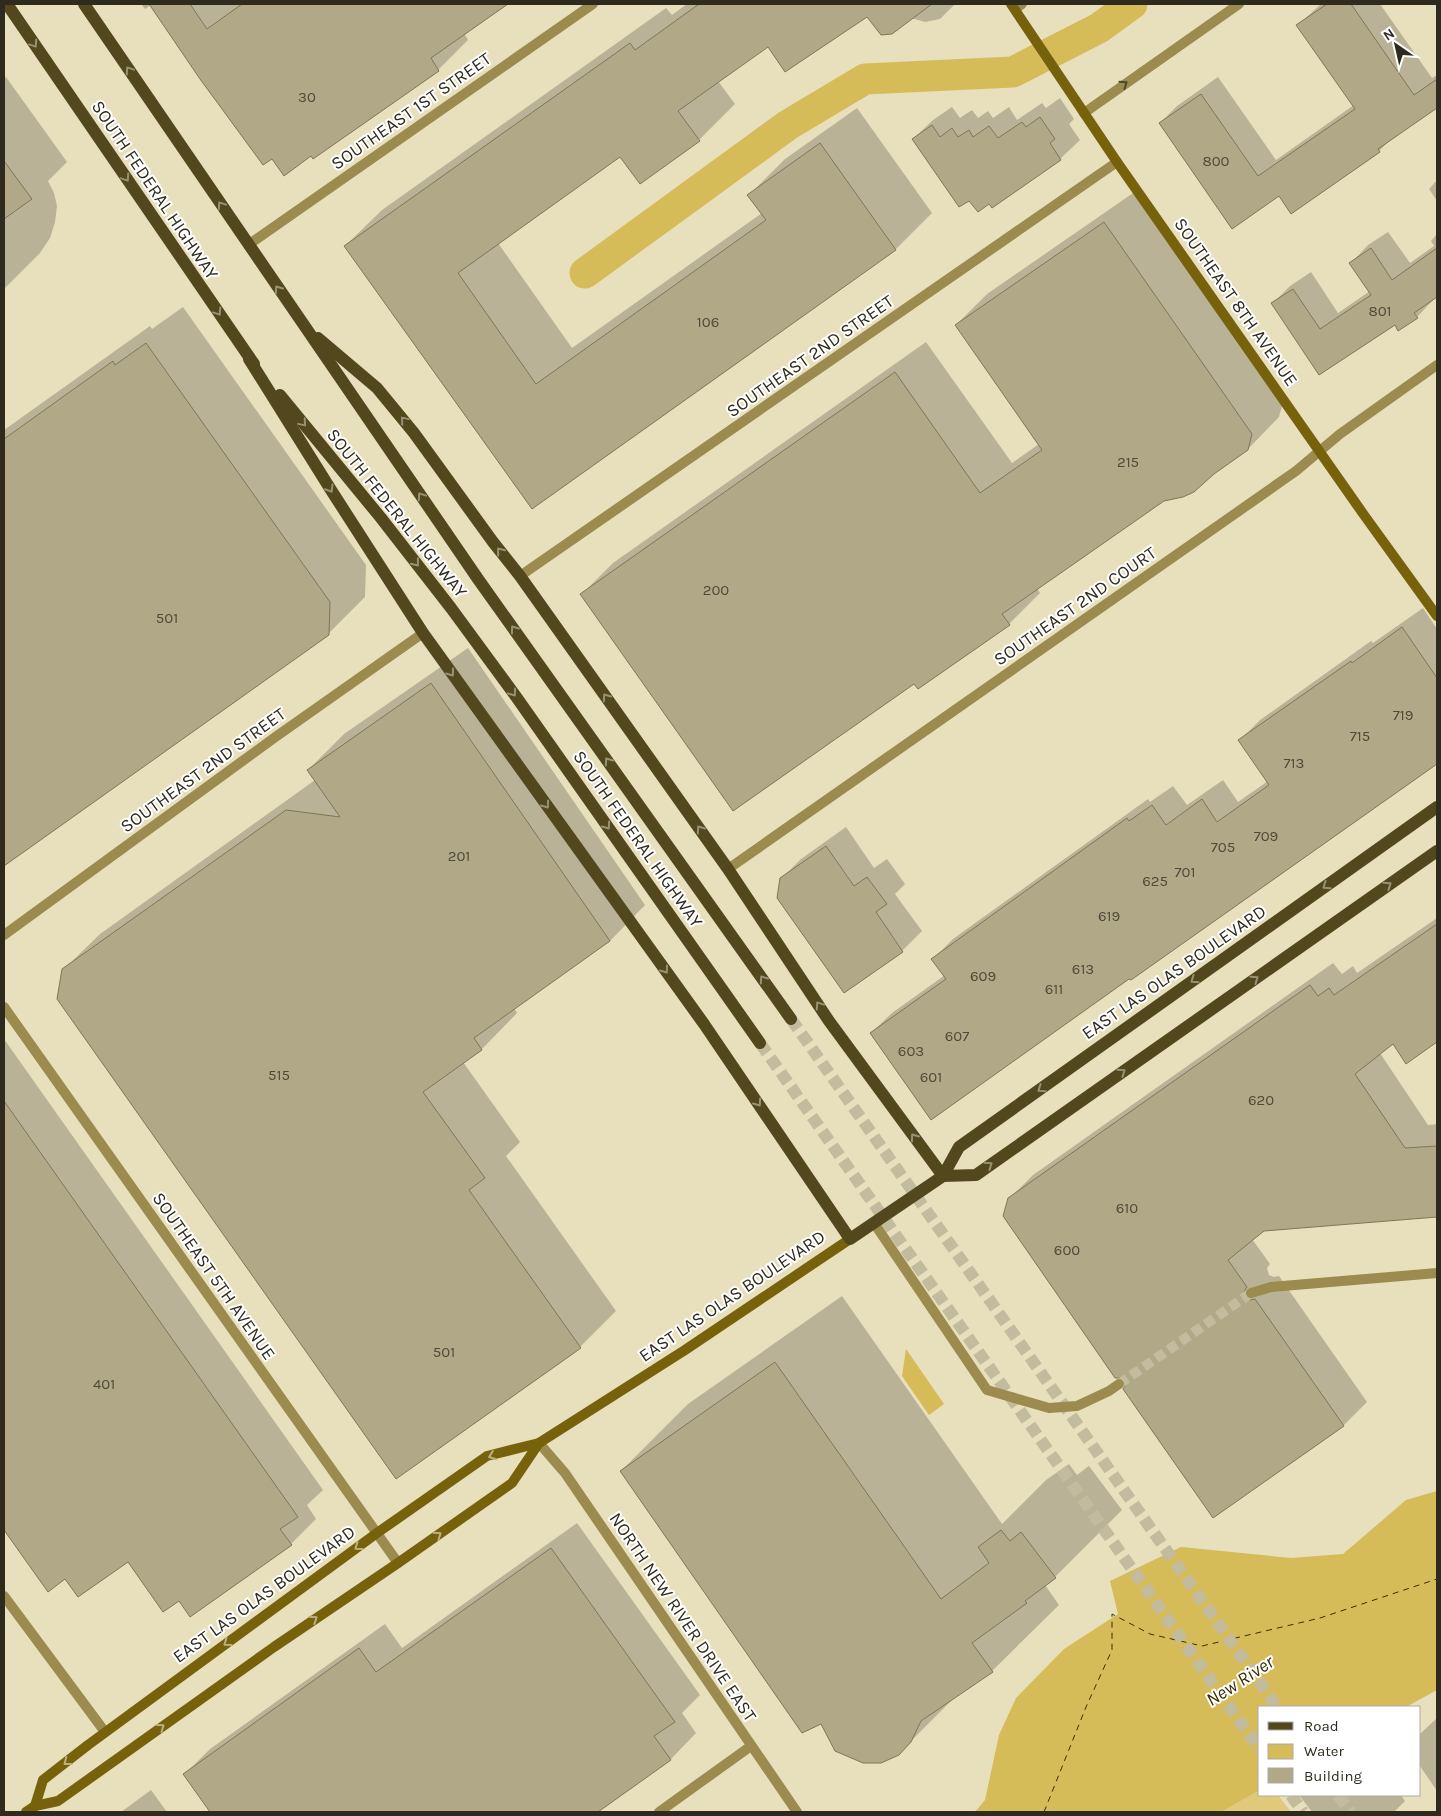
<svg xmlns="http://www.w3.org/2000/svg" width="1441" height="1816" font-family="Karla,sans-serif">
  <rect width="100%" height="100%" fill="#e8dfbd"/>
  <!-- green -->
  <path fill="#e0c97b" d="M1260 1790V1795H1278L1291 1812H1221Z"/>
  <!-- water -->
  <g fill="#d6bb59">
    <path d="M906 1349 944 1404 929 1415 902 1376Z"/>
    <path d="M1437 1491V1690L1406 1707H1260V1790L1221 1812H975L985 1800 999 1735 1016 1698 1064 1649 1118 1614 1110 1581 1181 1547 1291 1558 1343 1554 1406 1500Z"/>
  </g>
  <!-- shadow -->
  <g fill="#0003">
    <path d="M141 4H506L464 33 468 40 438 70 311 154 272 157 151 5 145 9Z"/>
    <path d="M687 4H955L940 19 925 22 911 18 867 15 768 45 718 81 735 104 699 140 620 155 498 243 572 348 762 213 749 195 785 159 857 108 932 213 896 249 532 508 345 246 382 210 666 8 672 15Z"/>
    <path d="M1321 4H1380L1432 78 1437 75V107L1394 136 1379 151 1279 194 1160 123 1177 106 1218 77 1276 160 1354 105 1298 25Z"/>
    <path d="M6 77 67 162 48 181 54 193 57 206 55 222 50 238 40 253 4 289V79Z"/>
    <path d="M1060 98 1074 119 1069 124 1080 140 1060 159 913 139 933 120 952 107 960 118 972 110 978 118 988 111 993 118 1009 107 1017 120 1042 103 1046 108Z"/>
    <path d="M1437 180V201L1429 189Z"/>
    <path d="M1136 191 1283 402 1279 417 1248 449 1164 499 1037 588 1040 593 1009 624 914 682 582 594 613 563 926 342 1012 463 1039 444 956 325 987 294Z"/>
    <path d="M1388 232 1410 263 1434 246 1431 241 1437 234V296L1417 317 1395 324 1320 373 1273 303 1290 286 1311 272 1338 313 1370 291 1351 263 1368 245Z"/>
    <path d="M183 307 366 565 365 597 328 634 4 865V430L150 326 152 329Z"/>
    <path d="M1423 608 1437 629V763L1131 979 1130 977 871 1033 892 1013 945 975 933 959 953 939 1148 799 1150 802 1173 786 1187 805 1223 780 1238 802 1268 781 1240 740 1260 720 1371 641 1373 643Z"/>
    <path d="M468 648 645 905 610 941 514 1008 517 1013 482 1049 463 1062 520 1142 506 1156 616 1311 580 1347 396 1478 63 970 100 934 315 780 308 770 344 734Z"/>
    <path d="M846 827 874 868 887 859 905 884 895 894 922 931 902 951 844 991 781 879 801 859Z"/>
    <path d="M1437 918V1041L1407 1062 1393 1043 1380 1053 1428 1125 1437 1124V1216L1264 1230 1252 1239 1270 1264 1267 1268 1269 1275 1274 1277 1279 1276 1367 1402 1344 1425 1126 1380 1009 1199 1033 1175 1333 963 1342 974 1353 966 1357 973Z"/>
    <path d="M4 1039 323 1490 307 1505 316 1519 291 1544 179 1599 128 1561 65 1578 48 1591 4 1528Z"/>
    <path d="M842 1296 1002 1524 1046 1480 1069 1464 1077 1475 1089 1466 1122 1510 1055 1577 1045 1585 1059 1605 992 1671 959 1693 898 1754 822 1722 621 1471 688 1404Z"/>
    <path d="M577 1523 700 1695 682 1713 696 1733 671 1759 596 1812H212L185 1774 210 1749 385 1624 402 1648Z"/>
    <path d="M1437 1718V1791L1420 1766V1734Z"/>
    <path d="M151 1790 167 1812H121Z"/>
    <path d="M1299 1795H1401L1405 1801 1394 1812H1312Z"/>
  </g>
  <g fill="none" stroke-linecap="round" stroke-linejoin="round">
    <!-- canal -->
    <path stroke="#d6bb59" stroke-width="31" d="M585 273 788 125 865 79 1013 72 1099 28 1132 4"/>
    <!-- ferry -->
    <path stroke="#3a2f02" stroke-width="1" stroke-dasharray="6 5" stroke-linecap="butt" d="M1044 1812 1086 1707 1112 1650V1614L1150 1634 1202 1646 1320 1618 1437 1579"/>
  </g>
  <!-- building -->
  <g fill="#b1a888" stroke="#7f7658">
    <path d="M149 4H190L207 29 242 4H508L431 58 439 71 313 159 311 156 284 176 272 159 263 165 200 79Z"/>
    <path d="M699 4H932L892 34 881 35 867 17 785 72 768 47 678 111 700 141 640 184 620 157 458 273 536 384 766 220 747 195 820 143 896 250 532 509 344 246 630 43 635 50Z"/>
    <path d="M1327 4H1351L1414 95 1437 79V108L1378 149 1380 152 1291 214 1279 196 1232 229 1159 123 1201 94 1258 176 1355 109 1296 25Z"/>
    <path d="M1040 117 1055 139 1050 143 1061 160 992 208 989 204 978 212 969 201 959 207 912 139 932 125 940 137 952 128 958 137 969 130 973 137 989 126 998 138 1022 122 1026 127Z"/>
    <path d="M4 161 32 199 4 219Z"/>
    <path d="M1104 222 1252 434 1248 450 1214 474 1194 492 1183 497 1164 501 1002 614 1010 625 918 689 914 684 733 811 580 594 895 372 980 493 1042 450 955 325Z"/>
    <path d="M1371 248 1392 280 1437 248V297L1414 313 1418 318 1398 331 1395 325 1319 375 1271 303 1293 289 1320 329 1371 295 1349 263Z"/>
    <path d="M146 343 330 602 329 635 4 866V439L113 361 115 365Z"/>
    <path d="M1402 627 1437 678V764L1131 980 1129 979 931 1120 870 1033 946 979 931 959 1127 818 1129 821 1152 805 1166 825 1202 799 1217 822 1269 785 1238 740 1351 661 1352 663Z"/>
    <path d="M431 683 610 941 474 1038 482 1050 423 1092 485 1178 469 1190 581 1348 396 1479 57 999 62 969 286 810 340 817 307 770Z"/>
    <path d="M826 846 854 886 867 877 887 904 876 912 903 952 844 993 777 898 780 878Z"/>
    <path d="M1437 924V1042L1406 1064 1393 1044 1355 1074 1405 1148 1437 1146V1217L1264 1231 1228 1260 1247 1287 1244 1292 1246 1298 1250 1300 1255 1299 1344 1426 1213 1518 1123 1389 1125 1386V1380L1121 1378H1115L1003 1216 1008 1198 1310 985 1318 996 1329 988 1334 995Z"/>
    <path d="M4 1101 298 1517 280 1529 292 1545 190 1617 179 1601 163 1612 128 1562 78 1597 65 1579 48 1592 4 1530Z"/>
    <path d="M775 1362 941 1599 989 1563 978 1547 1001 1530 1010 1541 1021 1532 1056 1578 1025 1601 1027 1603 972 1643 993 1672 921 1721 911 1742 899 1755 881 1763H863L835 1751 821 1724 802 1733 620 1471Z"/>
    <path d="M551 1548 675 1722 654 1736 671 1760 598 1812H210L183 1774 359 1648 376 1672Z"/>
  </g>
  <g fill="none" stroke-linecap="round" stroke-linejoin="round">
    <!-- minor-tunnel -->
    <path stroke="#c3bb9d" stroke-width="10" stroke-dasharray="10 5" stroke-linecap="butt" d="M1119 1384 1251 1293"/>
    <!-- primary-tunnel -->
    <g stroke="#c3bb9d" stroke-width="12" stroke-dasharray="12 6" stroke-linecap="butt">
      <path d="M791 1019 1277 1707"/>
      <path d="M760 1043 1260 1750"/>
      <path d="M1291 1795 1303 1812"/>
      <path d="M1338 1795 1351 1812"/>
    </g>
    <!-- minor -->
    <g stroke="#9b8b4f" stroke-width="10">
      <path d="M1015 9 1022 4"/>
      <path d="M1084 113 1239 4"/>
      <path d="M248 245 593 4"/>
      <path d="M520 576 1117 162"/>
      <path d="M728 869 1296 471 1340 434 1437 365"/>
      <path d="M4 935 274 738 423 633"/>
      <path d="M4 1007 398 1563"/>
      <path d="M874 1223 987 1390 1049 1408 1077 1406 1109 1391 1119 1384"/>
      <path d="M1251 1293 1271 1287 1437 1273"/>
      <path d="M539 1443 565 1473 797 1812"/>
      <path d="M4 1596 105 1732"/>
      <path d="M659 1812 751 1746"/>
    </g>
    <!-- secondary -->
    <g stroke="#76620b" stroke-width="10">
      <path d="M1011 4 1117 162 1364 515 1437 616"/>
      <path d="M35 1806 43 1780 88 1745 377 1533 487 1456 539 1443 685 1350 850 1239"/>
      <path d="M26 1812 35 1806 58 1801 274 1647 398 1563 512 1483 539 1443"/>
    </g>
    <!-- primary -->
    <g stroke="#53481d" stroke-width="12">
      <path d="M7 4 254 364"/>
      <path d="M84 4 478 579 791 1019"/>
      <path d="M318 338 377 388 414 433 493 542 520 576 728 869 829 1021 943 1176"/>
      <path d="M249 359 331 490 423 633 704 1024 850 1239 943 1176 959 1147 1437 807"/>
      <path d="M280 395 381 518 451 608 517 698 760 1043"/>
      <path d="M943 1176 976 1175 1437 851"/>
    </g>
  </g>
  <!-- one-way arrows -->
  <defs><path id="oneway-chevron" d="M-2-3.5L2.5 0L-2 3.5" fill="none" stroke-width="1.6" stroke-linecap="round" stroke-linejoin="round" transform="scale(1.25)"/></defs>
  <g stroke="#989177">
    <use href="#oneway-chevron" transform="translate(34 44) rotate(56)"/>
    <use href="#oneway-chevron" transform="translate(129 70) rotate(-124)"/>
    <use href="#oneway-chevron" transform="translate(126 178) rotate(56)"/>
    <use href="#oneway-chevron" transform="translate(221 205) rotate(-124)"/>
    <use href="#oneway-chevron" transform="translate(278 289) rotate(-125)"/>
    <use href="#oneway-chevron" transform="translate(218 312) rotate(56)"/>
    <use href="#oneway-chevron" transform="translate(404 420) rotate(-130)"/>
    <use href="#oneway-chevron" transform="translate(303 423) rotate(50)"/>
    <use href="#oneway-chevron" transform="translate(330 489) rotate(58)"/>
    <use href="#oneway-chevron" transform="translate(421 496) rotate(-124)"/>
    <use href="#oneway-chevron" transform="translate(500 551) rotate(-129)"/>
    <use href="#oneway-chevron" transform="translate(416 563) rotate(52)"/>
    <use href="#oneway-chevron" transform="translate(514 629) rotate(-126)"/>
    <use href="#oneway-chevron" transform="translate(451 673) rotate(54)"/>
    <use href="#oneway-chevron" transform="translate(513 693) rotate(54)"/>
    <use href="#oneway-chevron" transform="translate(606 697) rotate(-125)"/>
    <use href="#oneway-chevron" transform="translate(608 761) rotate(-125)"/>
    <use href="#oneway-chevron" transform="translate(546 805) rotate(54)"/>
    <use href="#oneway-chevron" transform="translate(607 826) rotate(55)"/>
    <use href="#oneway-chevron" transform="translate(700 829) rotate(-125)"/>
    <use href="#oneway-chevron" transform="translate(1388 885) rotate(-35)"/>
    <use href="#oneway-chevron" transform="translate(1326 886) rotate(145)"/>
    <use href="#oneway-chevron" transform="translate(665 970) rotate(54)"/>
    <use href="#oneway-chevron" transform="translate(763 979) rotate(-125)"/>
    <use href="#oneway-chevron" transform="translate(1255 979) rotate(-35)"/>
    <use href="#oneway-chevron" transform="translate(1194 980) rotate(145)"/>
    <use href="#oneway-chevron" transform="translate(819 1005) rotate(-124)"/>
    <use href="#oneway-chevron" transform="translate(1122 1072) rotate(-35)"/>
    <use href="#oneway-chevron" transform="translate(1041 1089) rotate(145)"/>
    <use href="#oneway-chevron" transform="translate(758 1103) rotate(55)"/>
    <use href="#oneway-chevron" transform="translate(914 1137) rotate(-126)"/>
    <use href="#oneway-chevron" transform="translate(989 1165) rotate(-35)"/>
  </g>
  <use stroke="#4f482d" href="#oneway-chevron" transform="translate(1124 84) rotate(-35)"/>
  <g stroke="#bab085">
    <use href="#oneway-chevron" transform="translate(492 1456) rotate(160)"/>
    <use href="#oneway-chevron" transform="translate(438 1535) rotate(-35)"/>
    <use href="#oneway-chevron" transform="translate(358 1547) rotate(144)"/>
    <use href="#oneway-chevron" transform="translate(314 1619) rotate(-34)"/>
    <use href="#oneway-chevron" transform="translate(227 1643) rotate(144)"/>
    <use href="#oneway-chevron" transform="translate(161 1727) rotate(-36)"/>
    <use href="#oneway-chevron" transform="translate(67 1762) rotate(142)"/>
  </g>
  <g text-anchor="middle" dominant-baseline="central" stroke-width="4" stroke-linejoin="round" paint-order="stroke">
    <!-- number labels -->
    <g font-size="15" fill="#4f4a38">
      <text x="307" y="97">30</text>
      <text x="1216" y="161">800</text>
      <text x="1380" y="311">801</text>
      <text x="708" y="322">106</text>
      <text x="1128" y="462">215</text>
      <text x="716" y="590">200</text>
      <text x="167" y="618">501</text>
      <text x="1403" y="715">719</text>
      <text x="1360" y="736">715</text>
      <text x="1294" y="763">713</text>
      <text x="1266" y="836">709</text>
      <text x="1223" y="847">705</text>
      <text x="459" y="856">201</text>
      <text x="1185" y="872">701</text>
      <text x="1155" y="881">625</text>
      <text x="1109" y="916">619</text>
      <text x="1083" y="969">613</text>
      <text x="983" y="976">609</text>
      <text x="1054" y="989">611</text>
      <text x="957" y="1036">607</text>
      <text x="911" y="1051">603</text>
      <text x="279" y="1075">515</text>
      <text x="931" y="1077">601</text>
      <text x="1261" y="1100">620</text>
      <text x="1127" y="1208">610</text>
      <text x="1067" y="1250">600</text>
      <text x="444" y="1352">501</text>
      <text x="104" y="1384">401</text>
    </g>
    <!-- street labels -->
    <g font-size="18" fill="#2e2b1e" stroke="#fff">
      <text transform="translate(411 111) rotate(-35)">SOUTHEAST 1ST STREET</text>
      <text transform="translate(155 190) rotate(56)">SOUTH FEDERAL HIGHWAY</text>
      <text transform="translate(1236 302) rotate(55)">SOUTHEAST 8TH AVENUE</text>
      <text transform="translate(810 356) rotate(-35)">SOUTHEAST 2ND STREET</text>
      <text transform="translate(397 513) rotate(51)">SOUTH FEDERAL HIGHWAY</text>
      <text transform="translate(1075 606) rotate(-35)">SOUTHEAST 2ND COURT</text>
      <text transform="translate(203 770) rotate(-36)">SOUTHEAST 2ND STREET</text>
      <text transform="translate(638 839) rotate(55)">SOUTH FEDERAL HIGHWAY</text>
      <text transform="translate(1174 972) rotate(-35)">EAST LAS OLAS BOULEVARD</text>
      <text transform="translate(214 1276) rotate(55)">SOUTHEAST 5TH AVENUE</text>
      <text transform="translate(732 1296) rotate(-34)">EAST LAS OLAS BOULEVARD</text>
      <text transform="translate(264 1594) rotate(-36)">EAST LAS OLAS BOULEVARD</text>
      <text transform="translate(683 1617) rotate(56)">NORTH NEW RIVER DRIVE EAST</text>
    </g>
    <!-- water labels -->
    <g font-size="19" font-style="italic" fill="#3a2f02" stroke="#fff">
      <text transform="translate(1240 1681) rotate(-33)">New River</text>
    </g>
  </g>
  <!-- border -->
  <rect width="1441" height="1816" fill="none" stroke="#2e2b1e" stroke-width="10"/>
  <!-- legend -->
  <rect x="1258" y="1706" width="162" height="90" fill="#ffffff" stroke="#abaaa5"/>
  <rect x="1268" y="1722" width="25" height="8" fill="#53481d" stroke="#abaaa5"/>
  <text x="1304" y="1731" font-size="15" fill="#2e2b1e">Road</text>
  <rect x="1268" y="1744" width="25" height="15" fill="#d6bb59" stroke="#abaaa5"/>
  <text x="1304" y="1756" font-size="15" fill="#2e2b1e">Water</text>
  <rect x="1268" y="1768" width="25" height="15" fill="#b1a888" stroke="#abaaa5"/>
  <text x="1304" y="1781" font-size="15" fill="#2e2b1e">Building</text>
  <!-- north arrow -->
  <g transform="translate(1396 45) rotate(326)" stroke="#ffffff" stroke-width="4" paint-order="stroke">
  <path d="M0-4L9 19L0 12L-9 19Z" fill="#2e2b1e"/>
  <text y="-8" font-size="14" font-weight="bold" text-anchor="middle" fill="#2e2b1e">N</text>
  </g>
</svg>
